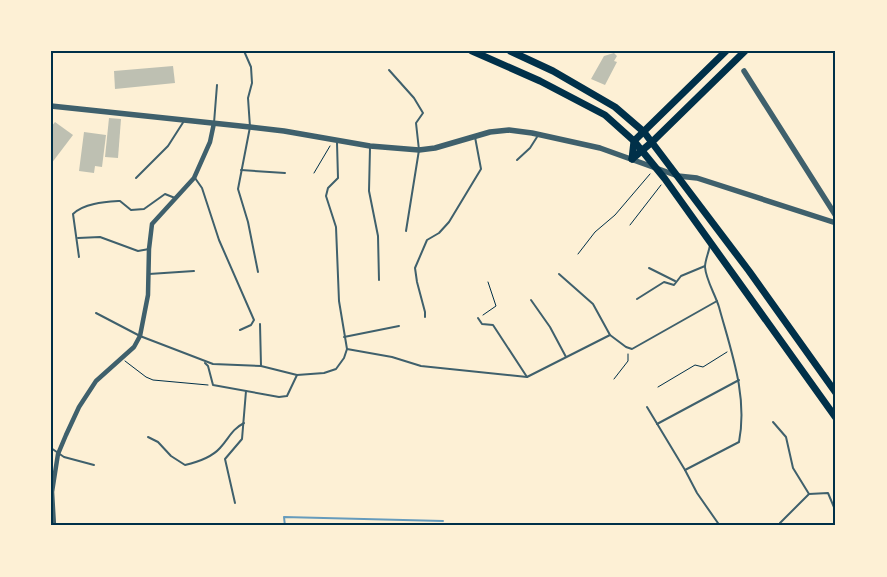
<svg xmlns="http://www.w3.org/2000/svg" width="887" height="577" font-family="Mulish,sans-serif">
  <rect width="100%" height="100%" fill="#fdf0d5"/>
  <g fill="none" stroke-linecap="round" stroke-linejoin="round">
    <!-- stream -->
    <g stroke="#669bbc" stroke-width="2">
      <path d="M51 56 53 51"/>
      <path d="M285 526 284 517 443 521"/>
    </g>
  </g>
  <!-- building -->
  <g fill="#bec0b2">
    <path d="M614 53 617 56 614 61 617 62 605 85 591 79 604 56Z"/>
    <path d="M173 66 175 83 115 89 114 71Z"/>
    <path d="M109 118 121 119 118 158 105 157Z"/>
    <path d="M55 122 73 135 51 164V127Z"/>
    <path d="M84 132 106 135 102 167 95 166 94 173 79 171Z"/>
  </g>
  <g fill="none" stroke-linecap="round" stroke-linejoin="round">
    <!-- path -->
    <g stroke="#003049" stroke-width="1">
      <path d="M314 173 330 146"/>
      <path d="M630 225 661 185"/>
      <path d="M578 254 595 232 615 215 650 174"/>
      <path d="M483 315 496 306 488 282"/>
      <path d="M125 361 146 377 153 380 208 385"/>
      <path d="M614 379 628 361V354"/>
      <path d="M658 387 695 365 703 367 727 352"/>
    </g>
    <!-- service -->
    <g stroke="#3f606c" stroke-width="2">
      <path d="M244 51 251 67 252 83 248 98 250 127 238 189 248 222 258 272"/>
      <path d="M389 70 414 98 423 113 416 123 419 150 406 231"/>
      <path d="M214 123 217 85"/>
      <path d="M337 143 338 178 328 188 326 196 336 227 339 301 347 349"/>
      <path d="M370 148 369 191 378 236 379 280"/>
      <path d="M517 160 530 148 537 137"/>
      <path d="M241 170 285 173"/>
      <path d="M136 178 168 146 184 121"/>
      <path d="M195 178 202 188 219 240 254 320 251 325 240 330"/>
      <path d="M78 238 100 237 138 251 149 249"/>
      <path d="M79 257 73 214C84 203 105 202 120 201L131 210 144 209 165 194 175 198"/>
      <path d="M649 268 675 281"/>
      <path d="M149 274 194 271"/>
      <path d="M559 274 593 304 610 335"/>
      <path d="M637 299 664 282 674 285 681 276 705 266"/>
      <path d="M531 300 550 327 566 357"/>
      <path d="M96 313 140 336 213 364 261 366 297 375 324 373 336 369 344 358 347 349 392 357 421 366 527 377 610 335 626 347 632 349 717 301"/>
      <path d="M425 317V312L417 282 415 268 427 240 439 233 449 222 481 169 475 137"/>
      <path d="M478 318 482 324 493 325 527 377"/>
      <path d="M260 324 261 366"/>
      <path d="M344 337 399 326"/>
      <path d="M205 363 208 366 213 385 279 397 287 396 297 375"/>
      <path d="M647 407 685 470 697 493 720 526"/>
      <path d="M773 422 786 437 793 468 809 494"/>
      <path d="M657 424 739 380"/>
      <path d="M148 437 158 442 171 456 185 465C198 462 211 458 220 448 230 437 231 430 244 423"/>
      <path d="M51 448 64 457 94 465"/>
      <path d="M685 470 739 442C748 396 731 351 719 307 715 294 706 280 705 267 705 260 709 252 710 245"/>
      <path d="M235 503 225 459 242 439 246 391"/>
      <path d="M780 523 809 494 828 493 836 512"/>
    </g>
    <!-- minor -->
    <path stroke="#3f606c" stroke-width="4.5" d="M54 526 52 492 58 454 66 435 79 407 96 381 134 347 140 336 148 295 149 249 152 224 194 178 210 142 214 123"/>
    <!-- tertiary -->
    <g stroke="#3f606c" stroke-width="5.5">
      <path d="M744 71 836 216"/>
      <path d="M51 106 250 127 284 131 370 146 419 150 435 148 490 132 509 130 532 133 600 148 678 176 697 178 836 223"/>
    </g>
    <!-- primary -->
    <g stroke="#003049" stroke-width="7">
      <path d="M472 51 540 81 605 115 634 141 665 179 836 418"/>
      <path d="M510 51 553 71 615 107 644 132 749 271 836 393"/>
      <path d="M632 159 652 142 745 51"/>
      <path d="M632 159 634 141 726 51"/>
    </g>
  </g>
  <!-- border -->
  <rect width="887" height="577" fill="none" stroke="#fdf0d5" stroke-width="105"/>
  <rect x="52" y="52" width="782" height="472" fill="none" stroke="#003049" stroke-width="2"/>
</svg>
